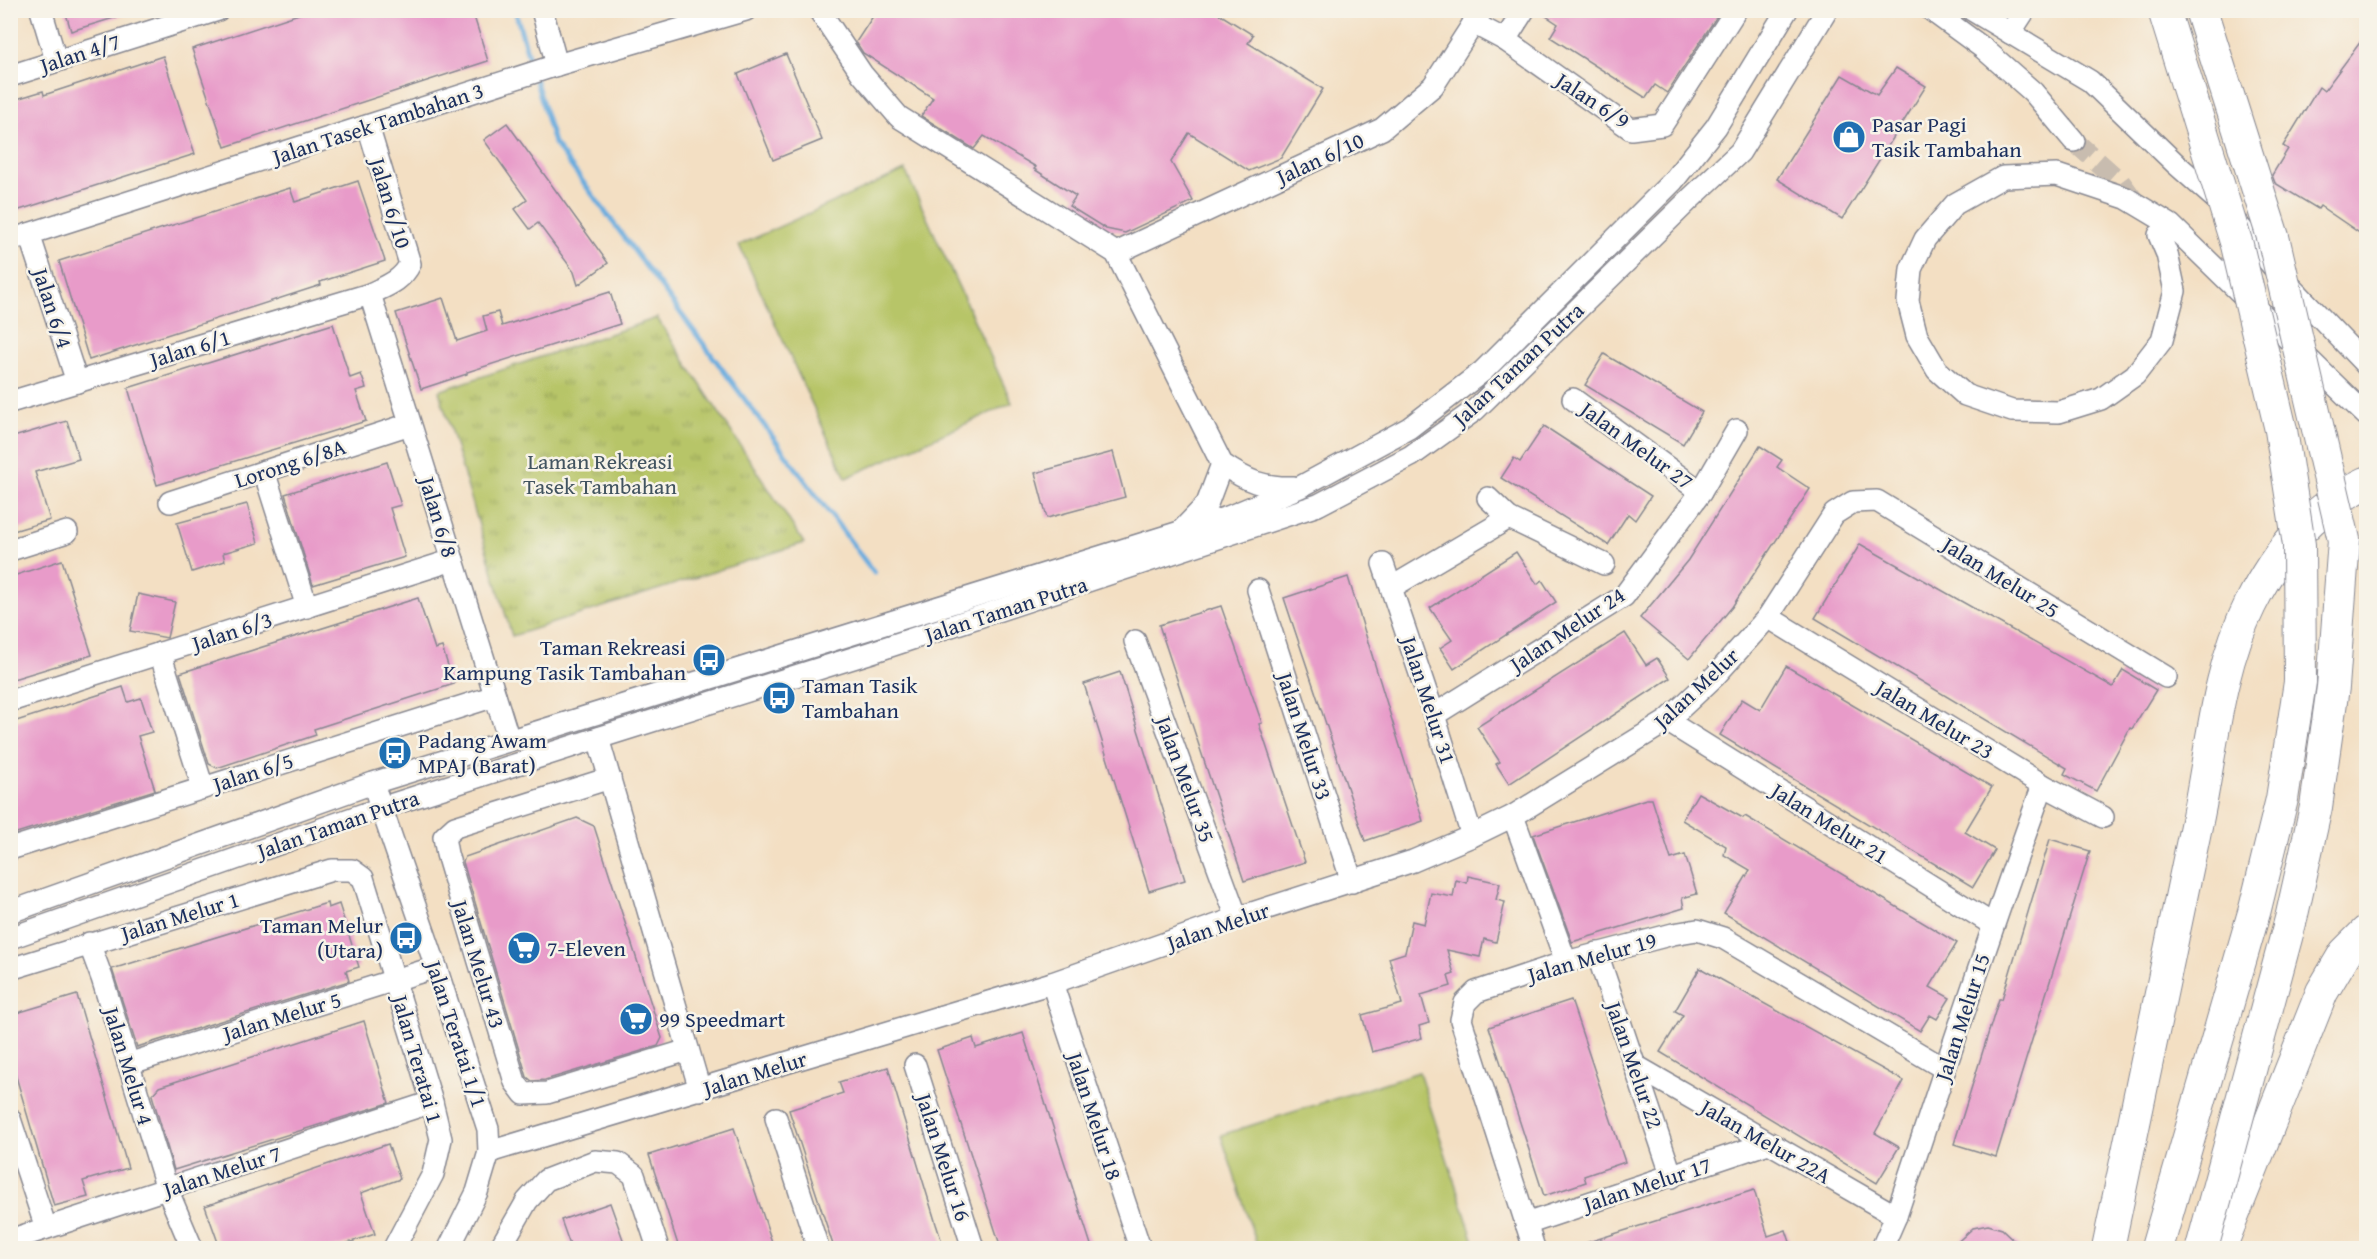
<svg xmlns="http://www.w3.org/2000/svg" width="2377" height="1259" font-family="'Gentium Book Plus',serif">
  <defs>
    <pattern id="grass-tufts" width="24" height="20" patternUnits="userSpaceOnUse" patternTransform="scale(1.5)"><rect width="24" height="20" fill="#b7c567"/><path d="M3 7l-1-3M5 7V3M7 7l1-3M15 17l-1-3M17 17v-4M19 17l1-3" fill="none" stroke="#94a058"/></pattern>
  </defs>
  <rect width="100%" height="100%" fill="#f7f3e8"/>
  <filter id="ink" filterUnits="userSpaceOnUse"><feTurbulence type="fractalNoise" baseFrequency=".0167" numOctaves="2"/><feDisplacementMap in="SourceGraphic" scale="12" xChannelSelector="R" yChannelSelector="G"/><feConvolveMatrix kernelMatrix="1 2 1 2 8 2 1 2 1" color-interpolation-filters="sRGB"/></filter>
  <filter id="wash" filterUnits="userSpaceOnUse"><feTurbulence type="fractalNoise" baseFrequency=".008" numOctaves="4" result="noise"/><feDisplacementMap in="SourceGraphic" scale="24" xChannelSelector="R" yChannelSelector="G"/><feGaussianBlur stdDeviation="1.35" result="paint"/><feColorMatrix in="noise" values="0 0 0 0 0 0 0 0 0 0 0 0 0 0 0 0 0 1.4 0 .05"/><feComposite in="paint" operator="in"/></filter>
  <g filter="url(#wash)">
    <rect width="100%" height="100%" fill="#f3dfc3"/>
    <!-- grass -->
    <path fill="url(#grass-tufts)" stroke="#697a62" stroke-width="1.5" d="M657 318 804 543 512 636 439 391Z"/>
    <!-- pitch -->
    <g fill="#b7c567" stroke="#697a62" stroke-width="1.5">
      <path d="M905 170 1012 403 846 478 739 245Z"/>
      <path d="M1419 1072 1476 1248H1258L1221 1135Z"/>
    </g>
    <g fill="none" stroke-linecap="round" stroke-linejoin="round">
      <!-- stream -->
      <g stroke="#69acde" stroke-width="5">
        <path d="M515 10 532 69"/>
        <path d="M535 78 554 143 874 573"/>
      </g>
    </g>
    <g id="blocks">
      <!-- building -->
      <g fill="#e89bc9">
        <path d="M65 10H127V14L71 31Z"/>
        <path d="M311 10H472L488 61 225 147 192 49Z"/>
        <path d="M877 10H1213L1253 35 1248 43 1323 89 1281 158 1249 171 1189 133 1171 162 1193 201 1125 233 1106 229 1069 206 1076 196 1034 169 1036 167 984 136 974 149 921 116 933 98 863 53 856 42Z"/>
        <path d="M1537 10H1721L1667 93 1655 85 1646 98 1550 37 1558 24Z"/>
        <path d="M2367 33V238L2320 206 2318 209 2275 183 2272 175 2288 149 2283 146 2319 87 2324 91Z"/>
        <path d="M786 54 822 140 773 160 738 74Z"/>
        <path d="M163 56 195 154 10 213V101L43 91 44 95Z"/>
        <path d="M1896 68 1926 86 1842 219 1777 179 1842 75 1877 95Z"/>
        <path d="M507 123 608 263 578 285 574 272 538 223 530 229 515 209 527 200 484 140Z"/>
        <path d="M358 181 385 261 320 282 321 285 89 360 59 261 290 188 295 202Z"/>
        <path d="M610 292 620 324 467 372V374L421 389 396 313 443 298 457 341 487 331 483 316 498 312 502 326Z"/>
        <path d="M333 324 350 378 361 374 366 388 356 391 366 421 157 485 128 388Z"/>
        <path d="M1604 354 1702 412 1683 444 1585 385Z"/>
        <path d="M67 421 79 459 35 472 50 520 10 532V438Z"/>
        <path d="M1544 426 1651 496 1635 520 1628 514 1608 545 1501 478 1514 458 1520 462Z"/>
        <path d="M1760 446 1782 460 1777 467 1810 489 1732 607 1689 659 1640 618 1688 560Z"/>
        <path d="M1113 452 1125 497 1047 518 1035 473Z"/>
        <path d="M387 462 401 505 390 508 405 557 313 585 285 494Z"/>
        <path d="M247 504 258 543 223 553 225 561 192 572 177 523Z"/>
        <path d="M1860 544 2113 687 2123 670 2156 690 2132 729 2130 728 2096 791 2064 774 2067 768 1815 618Z"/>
        <path d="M1516 552 1537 584 1542 580 1556 602 1454 669 1440 648 1452 640 1430 608Z"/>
        <path d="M62 560 92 655 10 680V577Z"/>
        <path d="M1348 577 1423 821 1365 841 1284 598Z"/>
        <path d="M138 594 175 602 167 638 130 631Z"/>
        <path d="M418 598 435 649 442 647 454 684 314 729 316 735 217 768 209 764 180 673Z"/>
        <path d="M1221 606 1262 723 1259 724 1305 862 1244 881 1159 625Z"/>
        <path d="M1625 633 1646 665 1657 658 1670 678 1509 784 1496 764 1500 762 1477 727Z"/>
        <path d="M1786 666 1992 787 1965 832 1995 850 1973 887 1720 735 1742 699 1760 710Z"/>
        <path d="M1120 672 1185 880 1149 891 1084 684Z"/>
        <path d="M123 687 128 702 141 698 152 732 138 736 155 790 10 835V723Z"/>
        <path d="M1698 793 1743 818 1745 816 1957 943 1930 987 1950 998 1937 1019 1930 1015 1920 1031 1724 913 1750 870 1724 855 1726 846 1682 820Z"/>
        <path d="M1646 799H1652L1671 859 1685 855 1697 894 1682 898 1684 908 1572 942 1533 835Z"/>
        <path d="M577 818 594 826 662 1038 658 1046 545 1080 532 1081 527 1077 524 1067 463 862 465 857Z"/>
        <path d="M2050 839 2090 851 1996 1157 1954 1144 1999 999H2002Z"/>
        <path d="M1468 876 1500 883 1496 900 1505 902 1496 942 1484 939 1480 957 1447 950 1454 974 1448 976 1451 986 1421 995 1429 1023 1419 1026 1422 1038 1372 1052 1362 1015 1402 1004 1389 958 1405 953 1412 921 1424 924 1431 893 1453 897 1456 880 1467 883Z"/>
        <path d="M327 903 328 908 339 904 359 967 346 971 349 981 137 1047 112 969Z"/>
        <path d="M1700 968 1904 1081 1875 1133 1899 1147 1877 1183 1660 1052 1683 1015 1675 1011Z"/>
        <path d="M77 995 128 1168 83 1181 88 1197 54 1206 10 1056V1015Z"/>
        <path d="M1571 1000 1625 1162 1584 1176 1586 1182 1544 1196 1489 1027Z"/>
        <path d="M364 1021 389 1103 174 1170 152 1095 159 1087Z"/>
        <path d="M1023 1033 1033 1065 1092 1248H1001L937 1050 973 1038 976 1048Z"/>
        <path d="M888 1067 936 1224 944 1248H834L789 1110 843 1093 839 1082Z"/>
        <path d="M734 1128 774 1248H679L649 1155Z"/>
        <path d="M388 1144 400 1179 361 1193 375 1234 333 1248H220L205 1206Z"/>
        <path d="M1754 1190 1768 1236 1786 1230 1792 1248H1580L1579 1245Z"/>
        <path d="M610 1203 626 1248H571L561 1220Z"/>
        <path d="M1988 1225 2002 1229 2022 1248H1951L1973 1228Z"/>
      </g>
    </g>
  </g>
  <g filter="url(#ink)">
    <use href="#blocks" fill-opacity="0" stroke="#878790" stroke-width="1.5"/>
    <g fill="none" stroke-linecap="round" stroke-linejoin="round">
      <!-- minor-tunnel -->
      <path stroke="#c8bcaf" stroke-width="21" stroke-dasharray="21 10" stroke-linecap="butt" d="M2074 141 2120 182 2139 208"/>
      <defs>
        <g id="minor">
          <path d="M41 10 56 60"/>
          <path d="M542 10 557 65"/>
          <path d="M819 10 862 74 899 117 1116 253 1222 464C1247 481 1263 488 1294 487"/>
          <path d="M1931 10 1983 48 2033 92 2074 141"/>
          <path d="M1972 10 2090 81 2176 164 2219 202 2280 275 2366 365"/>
          <path d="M1473 23 1505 40 1631 129 1662 125 1736 10"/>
          <path d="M2010 33 2025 10"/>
          <path d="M1505 40 1524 10"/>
          <path d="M10 76 218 10"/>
          <path d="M29 234 77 382"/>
          <path d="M2159 235 2167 254 2175 291 2162 340 2135 375 2101 399 2059 412 2012 411 1965 395 1937 370 1917 336 1908 301 1911 269 1925 239 1955 204 2003 177 2057 175 2126 198 2171 225 2366 415"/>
          <path d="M10 240 557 65 746 10"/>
          <path d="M1116 253 1382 129 1433 86 1482 10"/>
          <path d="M370 294 509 740"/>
          <path d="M1573 399 1701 492"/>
          <path d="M10 402 370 294C386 286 402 281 410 264L368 126"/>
          <path d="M264 471 307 607"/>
          <path d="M1488 498 1509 518 1604 564"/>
          <path d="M170 502 410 424"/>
          <path d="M1183 529 1207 504 1222 464"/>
          <path d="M10 550 67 532"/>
          <path d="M1383 564 1434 715 1472 836"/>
          <path d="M1392 587 1509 518"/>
          <path d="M1258 590 1352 882"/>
          <path d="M1768 617 2043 785 2103 817"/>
          <path d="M1135 641 1237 918"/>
          <path d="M160 653 203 788"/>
          <path d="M10 701 453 560"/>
          <path d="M1434 715 1624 596 1701 492 1737 430"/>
          <path d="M1667 721 1992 924"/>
          <path d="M598 738 700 1090"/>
          <path d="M610 778 455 827 444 837 447 854 515 1082 524 1094 547 1093 688 1050"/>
          <path d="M377 795 436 967 488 1129 489 1152 477 1192 449 1248"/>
          <path d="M1513 816 1566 962"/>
          <path d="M10 849 495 696"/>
          <path d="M10 912 373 783 1228 517 1300 487 1409 428 1483 371 1673 181 1716 127 1787 10"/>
          <path d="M10 938 381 808 598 738 869 653 1318 505 1411 456 1475 410 1691 198 1740 152 1827 10"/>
          <path d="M89 943 102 978 167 1189 192 1248"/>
          <path d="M1597 953 1672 1177"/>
          <path d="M10 969 332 870H352L363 878 432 1102 441 1139 433 1174 394 1248"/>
          <path d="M1052 983 1140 1248"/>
          <path d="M128 1064 436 967"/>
          <path d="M915 1065 973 1248"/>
          <path d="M1636 1066 1896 1216"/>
          <path d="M776 1118 818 1248"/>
          <path d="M10 1119 46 1228"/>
          <path d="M489 1152 1052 983 1237 918 1413 861 1472 836 1513 816 1667 721 1715 676 1768 617 1834 514 1853 502 1877 501 2166 677"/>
          <path d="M1526 1224 1768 1143"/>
          <path d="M10 1240 432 1102"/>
          <path d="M500 1248 527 1201 546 1180 595 1161 618 1163 634 1175 658 1248"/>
          <path d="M1534 1248 1461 1020 1465 1003 1476 992 1566 962 1673 934 1697 930 1723 938 1945 1069"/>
          <path d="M1882 1248 1896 1216C1944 1072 1991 928 2043 785"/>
        </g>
        <g id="highway">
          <path d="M2108 1248C2137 1106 2167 964 2197 821 2212 750 2217 671 2250 605 2277 551 2311 509 2366 483"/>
          <path d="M2220 1248 2322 992 2345 953 2366 932"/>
        </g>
      </defs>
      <!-- minor casing -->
      <use href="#minor" stroke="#878790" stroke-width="24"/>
      <!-- highway casing -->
      <use href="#highway" stroke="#878790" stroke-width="34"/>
      <!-- minor -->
      <use href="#minor" stroke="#fff" stroke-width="21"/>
      <!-- highway -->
      <use href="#highway" stroke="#fff" stroke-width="32"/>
      <defs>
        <g id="highway-bridge">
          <path d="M2201 10 2273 237 2344 540 2333 687 2316 807 2291 919 2202 1248"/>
          <path d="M2157 1248 2255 909 2282 799 2300 682 2299 545 2281 430 2237 245 2164 10"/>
        </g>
      </defs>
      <!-- highway-bridge casing -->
      <use href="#highway-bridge" stroke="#878790" stroke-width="34" stroke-linecap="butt"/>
      <!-- highway-bridge -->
      <use href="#highway-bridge" stroke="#fff" stroke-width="32"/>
    </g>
  </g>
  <!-- icons -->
  <defs>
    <symbol id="shop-disc" viewBox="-11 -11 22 22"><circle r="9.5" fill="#1f6fb2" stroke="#f7f3e8"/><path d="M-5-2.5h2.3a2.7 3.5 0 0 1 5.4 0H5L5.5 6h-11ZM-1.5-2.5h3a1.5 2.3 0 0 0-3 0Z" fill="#fff"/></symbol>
    <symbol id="bus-disc" viewBox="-11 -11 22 22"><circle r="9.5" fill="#1f6fb2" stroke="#f7f3e8"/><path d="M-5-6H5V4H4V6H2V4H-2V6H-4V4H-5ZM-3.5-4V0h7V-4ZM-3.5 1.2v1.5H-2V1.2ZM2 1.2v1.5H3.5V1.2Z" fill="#fff"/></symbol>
    <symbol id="supermarket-disc" viewBox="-11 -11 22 22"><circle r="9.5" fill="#1f6fb2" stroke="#f7f3e8"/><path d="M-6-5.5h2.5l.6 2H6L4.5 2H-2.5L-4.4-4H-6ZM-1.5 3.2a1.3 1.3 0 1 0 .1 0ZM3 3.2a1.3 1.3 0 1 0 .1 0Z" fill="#fff"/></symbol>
  </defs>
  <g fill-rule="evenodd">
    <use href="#shop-disc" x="1830" y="118" width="38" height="38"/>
    <use href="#bus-disc" x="690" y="641" width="38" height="38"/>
    <use href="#bus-disc" x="760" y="679" width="38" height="38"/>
    <use href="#bus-disc" x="376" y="734" width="38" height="38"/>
    <use href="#bus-disc" x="387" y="919" width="38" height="38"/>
    <use href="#supermarket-disc" x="505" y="929" width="38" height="38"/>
    <use href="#supermarket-disc" x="617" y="1000" width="38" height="38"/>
  </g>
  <g text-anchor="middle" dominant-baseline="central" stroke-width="5" stroke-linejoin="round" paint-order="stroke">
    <!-- street labels -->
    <g font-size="22" fill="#1b2f5e" stroke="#f7f3e8">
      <text transform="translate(80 53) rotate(-18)">Jalan 4/7</text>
      <text transform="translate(1593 100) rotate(33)">Jalan 6/9</text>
      <text transform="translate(378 123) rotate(-18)">Jalan Tasek Tambahan 3</text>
      <text transform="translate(1320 158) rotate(-25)">Jalan 6/10</text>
      <text transform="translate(391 203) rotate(73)">Jalan 6/10</text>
      <text transform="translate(53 308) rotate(72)">Jalan 6/4</text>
      <text transform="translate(190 348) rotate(-17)">Jalan 6/1</text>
      <text transform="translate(1518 364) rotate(-43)">Jalan Taman Putra</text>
      <text transform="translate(1637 445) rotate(36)">Jalan Melur 27</text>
      <text transform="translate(290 463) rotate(-18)">Lorong 6/8A</text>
      <text transform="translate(439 517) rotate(73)">Jalan 6/8</text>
      <text transform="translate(2001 577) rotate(32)">Jalan Melur 25</text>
      <text transform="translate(1006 609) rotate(-18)">Jalan Taman Putra</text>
      <text transform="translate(1567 629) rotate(-34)">Jalan Melur 24</text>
      <text transform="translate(232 631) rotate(-18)">Jalan 6/3</text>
      <text transform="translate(1696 688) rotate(-43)">Jalan Melur</text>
      <text transform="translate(1429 700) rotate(72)">Jalan Melur 31</text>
      <text transform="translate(1935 719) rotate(31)">Jalan Melur 23</text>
      <text transform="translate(1305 736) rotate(72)">Jalan Melur 33</text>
      <text transform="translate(253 772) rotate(-18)">Jalan 6/5</text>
      <text transform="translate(1186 779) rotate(70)">Jalan Melur 35</text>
      <text transform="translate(1830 823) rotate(32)">Jalan Melur 21</text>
      <text transform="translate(338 824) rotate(-19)">Jalan Taman Putra</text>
      <text transform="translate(180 916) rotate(-17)">Jalan Melur 1</text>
      <text transform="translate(1218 926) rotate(-19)">Jalan Melur</text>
      <text transform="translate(1592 957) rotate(-16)">Jalan Melur 19</text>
      <text transform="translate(479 964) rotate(73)">Jalan Melur 43</text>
      <text transform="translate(282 1016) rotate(-17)">Jalan Melur 5</text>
      <text transform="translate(1962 1017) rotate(-72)">Jalan Melur 15</text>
      <text transform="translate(457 1034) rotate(72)">Jalan Teratai 1/1</text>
      <text transform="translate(418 1059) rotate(74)">Jalan Teratai 1</text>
      <text transform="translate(1635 1065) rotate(71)">Jalan Melur 22</text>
      <text transform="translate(129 1066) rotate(73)">Jalan Melur 4</text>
      <text transform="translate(755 1073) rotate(-17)">Jalan Melur</text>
      <text transform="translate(1095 1116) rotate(72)">Jalan Melur 18</text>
      <text transform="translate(1766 1141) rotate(30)">Jalan Melur 22A</text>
      <text transform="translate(944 1157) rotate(72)">Jalan Melur 16</text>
      <text transform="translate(222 1171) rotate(-18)">Jalan Melur 7</text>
      <text transform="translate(1647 1184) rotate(-18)">Jalan Melur 17</text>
    </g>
    <!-- poi labels -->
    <g font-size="22" fill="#1b2f5e" stroke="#f7f3e8" text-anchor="start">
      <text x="1872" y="124">Pasar Pagi<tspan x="1872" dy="25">Tasik Tambahan</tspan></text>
      <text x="686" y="647" text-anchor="end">Taman Rekreasi<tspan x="686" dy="25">Kampung Tasik Tambahan</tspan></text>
      <text x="802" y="685">Taman Tasik<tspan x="802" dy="25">Tambahan</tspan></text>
      <text x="418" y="740">Padang Awam<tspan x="418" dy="25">MPAJ (Barat)</tspan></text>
      <text x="383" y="925" text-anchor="end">Taman Melur<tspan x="383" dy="25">(Utara)</tspan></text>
      <text x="547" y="948">7-Eleven</text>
      <text x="659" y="1019">99 Speedmart</text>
    </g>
    <!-- park labels -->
    <g font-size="22" fill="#425460" stroke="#f7f3e8">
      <text x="600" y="461">Laman Rekreasi<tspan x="600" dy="25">Tasek Tambahan</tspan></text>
    </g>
  </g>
  <!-- margin -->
  <rect width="2377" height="1259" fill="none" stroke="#f7f3e8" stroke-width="36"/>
</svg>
